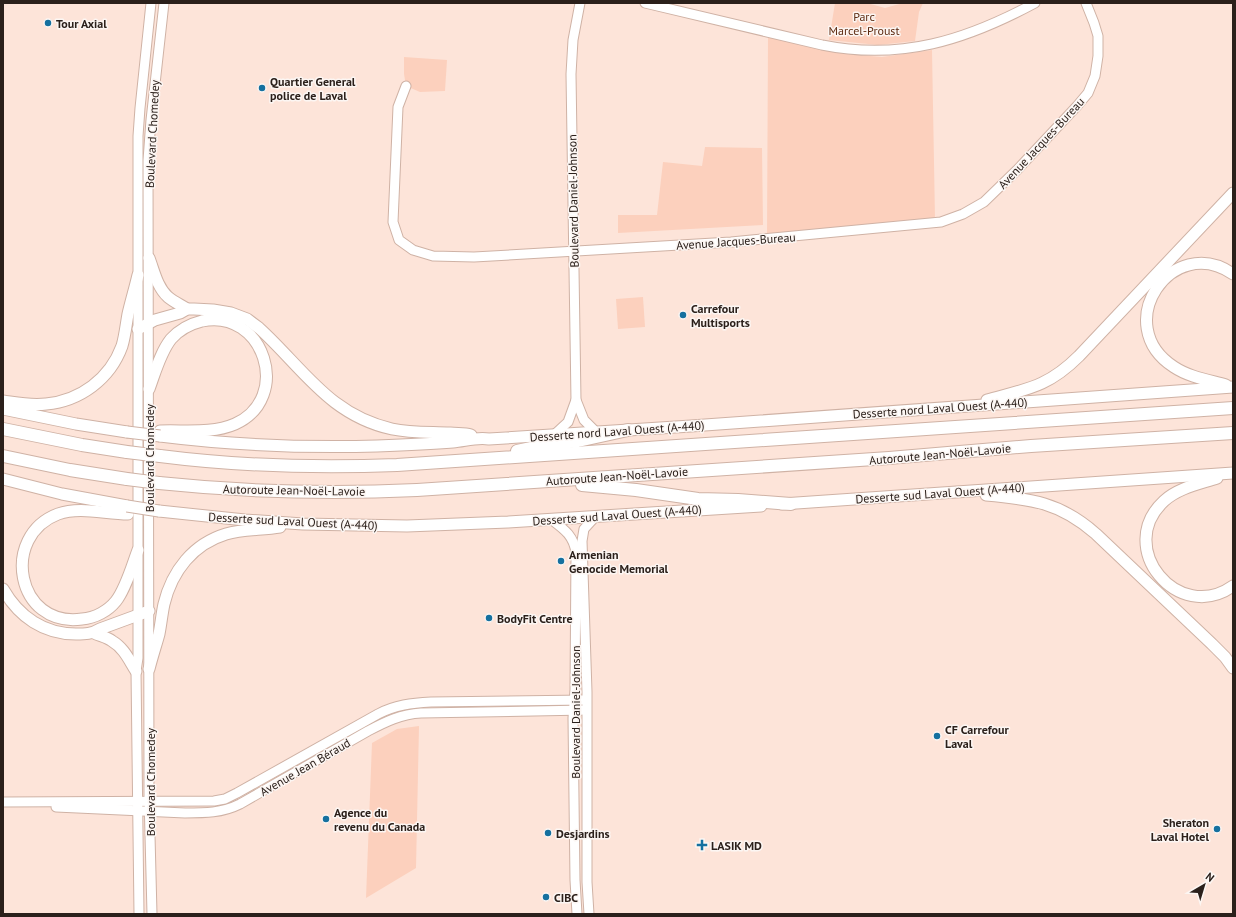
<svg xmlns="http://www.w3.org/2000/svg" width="1236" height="917" font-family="'PT Sans',sans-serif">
  <rect width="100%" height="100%" fill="#fde4d9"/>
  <!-- green -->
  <g fill="#fcd0bd">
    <path d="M835 3H867L885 8 903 3H923L919 12 915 41 878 45 829 40Z"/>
    <path d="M768 37 847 54 882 57 932 50 935 219 767 236Z"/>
    <path d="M404 57 447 60 445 91 420 92 406 86 404 74Z"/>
    <path d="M705 147 762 148 763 225 618 233V215H657L663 162 702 166Z"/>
    <path d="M643 297 645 327 618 329 616 299Z"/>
    <path d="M419 726 416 868 366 898 372 743 397 729Z"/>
  </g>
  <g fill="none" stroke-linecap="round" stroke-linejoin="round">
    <defs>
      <g id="minor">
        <path d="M580 3 573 40 571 74 576 400 584 420 596 432"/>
        <path d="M645 3 822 45C901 61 966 40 1035 3"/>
        <path d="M406 86 398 107 393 222 399 240 413 250 433 256 474 257 731 242 941 222 963 214 984 202 1017 170 1077 106 1088 93 1095 76 1098 56V36L1094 23 1086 3"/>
        <path d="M555 434 568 422 576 400"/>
        <path d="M552 520C564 529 574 536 576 553L575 690 573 718 575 880 577 914"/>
        <path d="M3 802 214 801 225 799 237 793 378 714C395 705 412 703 431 702L586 700"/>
        <path d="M56 807 185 813C205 813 222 813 240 804L368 731C385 722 401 714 421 713L586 710"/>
        <path d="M139 914 136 671 138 658V136L140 108 151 3"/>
        <path d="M152 914 149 796 148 160 151 120 164 3"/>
        <path d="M589 914 587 882V692L582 541 584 529 595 517"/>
      </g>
      <g id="major">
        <path d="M149 258C154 271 157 287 168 297 174 302 181 305 187 309"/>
        <path d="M138 329 155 320 180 313 187 309H194L213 310 231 313 247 319 259 328C303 368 329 415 392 429 411 433 430 432 450 433 457 434 464 433 471 435"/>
        <path d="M1226 385C1208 380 1189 377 1174 367 1109 325 1172 232 1233 274"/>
        <path d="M149 389C155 373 160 353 171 339 179 330 190 324 202 321 264 308 293 398 235 424 212 434 185 430 160 431"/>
        <path d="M987 400C1027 389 1048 387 1079 356L1233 193"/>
        <path d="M3 401C17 403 31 406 46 404 80 401 110 379 122 346 125 336 126 325 128 314 131 301 135 288 138 275"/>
        <path d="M3 409 76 424 127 432"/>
        <path d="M160 436C232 445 305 448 377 446 403 445 428 444 453 442 465 441 476 437 489 439L691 426 1233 387"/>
        <path d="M1217 478C1199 484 1178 488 1164 501 1114 547 1178 625 1233 586"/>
        <path d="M3 479 62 494 127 506"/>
        <path d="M986 495C1031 499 1060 502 1096 534L1212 644 1225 657 1233 668"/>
        <path d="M782 504 1233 473"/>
        <path d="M159 511 245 520 303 524 407 526 508 522 761 506"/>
        <path d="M128 514C105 514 80 506 58 514 0 536 16 628 82 619 95 618 108 611 116 601 126 588 132 566 138 550"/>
        <path d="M3 589C19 617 44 634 76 634 85 634 92 634 100 629L149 611"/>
        <path d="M94 633C100 636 107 637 112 641 124 648 129 660 136 671"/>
        <path d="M149 669C152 657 156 645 159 634 161 624 162 613 164 604 172 571 193 544 226 534 243 529 262 530 280 527"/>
      </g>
      <g id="highway">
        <path d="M3 429 82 445 127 452"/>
        <path d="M517 451 551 444 578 441 628 430"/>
        <path d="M3 456 70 470 127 479"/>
        <path d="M160 456C238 466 318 468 397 465L1233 408"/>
        <path d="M159 483C245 492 331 494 417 490L889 458 1031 446 1233 433"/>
        <path d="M582 485 636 490 698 499 738 500 791 504"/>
      </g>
    </defs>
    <!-- minor casing -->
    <use href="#minor" stroke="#cfb2a5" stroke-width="11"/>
    <!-- major casing -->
    <use href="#major" stroke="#cfb2a5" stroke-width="13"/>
    <!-- highway casing -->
    <use href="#highway" stroke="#cfb2a5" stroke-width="14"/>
    <!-- minor -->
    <use href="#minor" stroke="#fff" stroke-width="9"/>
    <!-- major -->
    <use href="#major" stroke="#fff" stroke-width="11"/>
    <!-- highway -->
    <use href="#highway" stroke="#fff" stroke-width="12"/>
    <defs>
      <g id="major-bridge">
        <path d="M127 432 160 436"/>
        <path d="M127 506 159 511"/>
      </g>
      <g id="highway-bridge">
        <path d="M127 452 160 456"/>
        <path d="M127 479 159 483"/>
      </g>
    </defs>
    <!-- major-bridge casing -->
    <use href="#major-bridge" stroke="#cfb2a5" stroke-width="13" stroke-linecap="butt"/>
    <!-- highway-bridge casing -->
    <use href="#highway-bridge" stroke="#cfb2a5" stroke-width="14" stroke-linecap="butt"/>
    <!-- major-bridge -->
    <use href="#major-bridge" stroke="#fff" stroke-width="11"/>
    <!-- highway-bridge -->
    <use href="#highway-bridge" stroke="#fff" stroke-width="12"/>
  </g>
  <!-- markers -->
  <g fill="#15709f" stroke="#fcf6f3" stroke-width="1.5">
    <circle cx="48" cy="23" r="4"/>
    <circle cx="262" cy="88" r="4"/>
    <circle cx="683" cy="315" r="4"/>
    <circle cx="561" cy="561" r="4"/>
    <circle cx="489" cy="618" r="4"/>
    <circle cx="937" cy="736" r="4"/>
    <circle cx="326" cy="819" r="4"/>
    <circle cx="1217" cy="829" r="4"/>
    <circle cx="548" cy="833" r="4"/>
    <path d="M700 839h4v4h4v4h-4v4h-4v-4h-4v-4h4z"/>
    <circle cx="546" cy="897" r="4"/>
  </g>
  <g text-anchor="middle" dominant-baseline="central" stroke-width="3" stroke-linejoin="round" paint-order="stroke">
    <!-- park labels -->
    <g font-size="12" fill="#5e2b11" stroke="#fcf6f3">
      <text x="864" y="16">Parc<tspan x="864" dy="14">Marcel-Proust</tspan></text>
    </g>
    <!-- poi labels -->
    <g font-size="12" font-weight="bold" fill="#2b201b" stroke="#fcf6f3" text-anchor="start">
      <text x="56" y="23">Tour Axial</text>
      <text x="270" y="81">Quartier General<tspan x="270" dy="14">police de Laval</tspan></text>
      <text x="691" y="308">Carrefour<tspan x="691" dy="14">Multisports</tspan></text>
      <text x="569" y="554">Armenian<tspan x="569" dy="14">Genocide Memorial</tspan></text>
      <text x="497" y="618">BodyFit Centre</text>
      <text x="945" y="729">CF Carrefour<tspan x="945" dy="14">Laval</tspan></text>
      <text x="334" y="812">Agence du<tspan x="334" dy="14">revenu du Canada</tspan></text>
      <text x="1209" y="822" text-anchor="end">Sheraton<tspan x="1209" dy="14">Laval Hotel</tspan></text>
      <text x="556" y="833">Desjardins</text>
      <text x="711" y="845">LASIK MD</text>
      <text x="554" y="897">CIBC</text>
    </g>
    <!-- street labels -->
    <g font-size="12" fill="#2b201b" stroke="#fcf6f3">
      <text transform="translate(152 134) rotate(-87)">Boulevard Chomedey</text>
      <text transform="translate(1041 143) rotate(-47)">Avenue Jacques-Bureau</text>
      <text transform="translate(573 201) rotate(-91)">Boulevard Daniel-Johnson</text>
      <text transform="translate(736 241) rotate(-4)">Avenue Jacques-Bureau</text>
      <text transform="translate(940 408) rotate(-4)">Desserte nord Laval Ouest (A-440)</text>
      <text transform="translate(617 431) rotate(-4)">Desserte nord Laval Ouest (A-440)</text>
      <text transform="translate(940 454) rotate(-5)">Autoroute Jean-Noël-Lavoie</text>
      <text transform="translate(149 458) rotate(-90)">Boulevard Chomedey</text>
      <text transform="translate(617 476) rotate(-4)">Autoroute Jean-Noël-Lavoie</text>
      <text transform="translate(294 490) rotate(1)">Autoroute Jean-Noël-Lavoie</text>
      <text transform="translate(940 493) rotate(-4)">Desserte sud Laval Ouest (A-440)</text>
      <text transform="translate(617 515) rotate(-4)">Desserte sud Laval Ouest (A-440)</text>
      <text transform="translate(293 521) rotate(3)">Desserte sud Laval Ouest (A-440)</text>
      <text transform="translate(575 712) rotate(-90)">Boulevard Daniel-Johnson</text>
      <text transform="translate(305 767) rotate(-30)">Avenue Jean Béraud</text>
      <text transform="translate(150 782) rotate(-90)">Boulevard Chomedey</text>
    </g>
  </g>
  <!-- border -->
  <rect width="1236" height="917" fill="none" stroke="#2b201b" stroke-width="8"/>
  <!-- north arrow -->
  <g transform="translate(1204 885) rotate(38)" stroke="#fcf6f3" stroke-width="3" paint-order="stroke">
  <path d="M0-3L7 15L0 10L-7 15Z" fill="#2b201b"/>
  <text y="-6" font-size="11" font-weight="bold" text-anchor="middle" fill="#2b201b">N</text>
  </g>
</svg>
